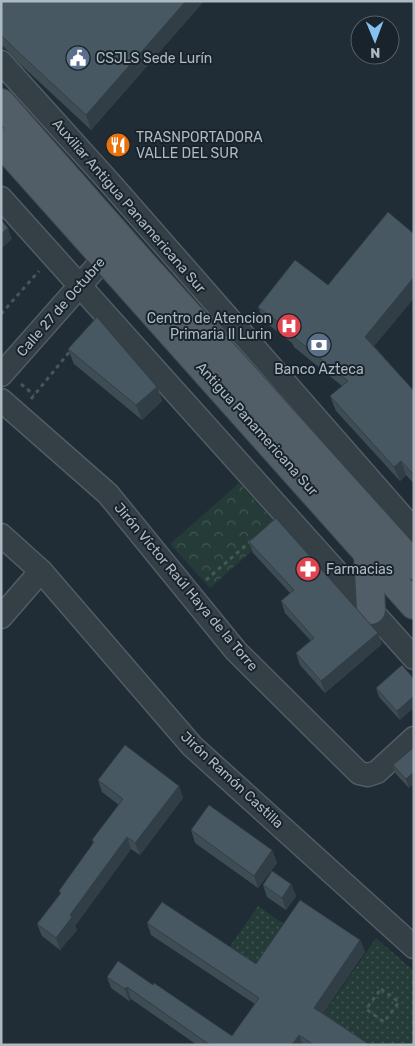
<svg xmlns="http://www.w3.org/2000/svg" width="415" height="1046" font-family="Rubik,sans-serif">
  <defs>
    <pattern id="grass-dots" width="8" height="8" patternUnits="userSpaceOnUse" patternTransform="scale(1.25)"><rect width="8" height="8" fill="#253b38"/><path d="M2 2h.1M6 6h.1" fill="none" stroke="#425553" stroke-width="1.8" stroke-linecap="round"/></pattern>
    <pattern id="park-crowns" width="20" height="18" patternUnits="userSpaceOnUse" patternTransform="scale(1.25)"><rect width="20" height="18" fill="#253b38"/><path d="M2 6a3 3 0 1 1 6 0M12 15a3 3 0 1 1 6 0" fill="none" stroke="#425553"/></pattern>
  </defs>
  <rect width="100%" height="100%" fill="#202d36"/>
  <!-- grass -->
  <g fill="url(#grass-dots)">
    <path d="M258 906 288 927 259 969 229 948Z"/>
    <path d="M376 938 414 971V1045H369L324 1014Z"/>
  </g>
  <!-- park -->
  <path fill="url(#park-crowns)" d="M239 483 279 527 210 588 170 544Z"/>
  <g fill="none" stroke-linecap="round" stroke-linejoin="round">
    <defs>
      <g id="street">
        <path d="M1 62 111 184 414 530"/>
        <path d="M1 198 414 658"/>
        <path d="M1 375 115 246"/>
        <path d="M1 400 108 494 236 651 359 773 368 775 377 772 414 738"/>
        <path d="M1 535 41 571 192 746 414 947"/>
        <path d="M1 617 41 571"/>
      </g>
      <g id="primary">
        <path d="M1 103 147 269 414 565"/>
        <path d="M1 142 414 605"/>
        <path d="M368 553 371 610"/>
      </g>
    </defs>
    <!-- street casing -->
    <use href="#street" stroke="#515d64" stroke-width="25"/>
    <!-- primary casing -->
    <use href="#primary" stroke="#3d4850" stroke-width="30"/>
    <!-- path -->
    <g stroke="#445856" stroke-width="3" stroke-dasharray="4 4" stroke-linecap="butt">
      <path d="M1 314 39 271"/>
      <path d="M21 384 34 395"/>
      <path d="M31 399 71 350"/>
      <path d="M206 580 252 540"/>
      <path d="M381 989 399 1002 384 1022 366 1009Z"/>
    </g>
    <!-- street -->
    <use href="#street" stroke="#343f46" stroke-width="22"/>
    <!-- primary -->
    <use href="#primary" stroke="#515e67" stroke-width="28"/>
  </g>
  <!-- wall -->
  <g fill="#3e4c54">
    <path d="M1 1H204L91 130 20 64 1 44Z"/>
    <path d="M414 234V298L374 346 414 391V484L406 475 400 481 336 411 330 396 342 386 294 347 292 343 264 321 258 307 328 285Z"/>
    <path d="M68 349 157 387 162 401 142 420 74 364Z"/>
    <path d="M249 542 382 644 325 693 300 665 296 653 311 641 285 613 281 601 290 593 253 553Z"/>
    <path d="M414 679 400 720 379 697 376 688Z"/>
    <path d="M414 747 409 788 396 774 393 765Z"/>
    <path d="M98 780 179 786 183 798 140 855 131 849 75 926 77 930 60 950 42 936 37 924 60 894 59 891 93 844 92 840 119 805 102 792Z"/>
    <path d="M191 830 272 850 277 863 258 888 195 843Z"/>
    <path d="M291 884 296 896 286 910 267 897 263 885Z"/>
    <path d="M147 923 256 964 360 940 365 952 323 1013 370 1045H197L131 999 129 1001 111 988 107 977 153 985 232 1036 255 1004 151 935Z"/>
  </g>
  <!-- shaded-wall -->
  <g fill="#323e45">
    <path d="M186 1H204L91 130 86 115Z"/>
    <path d="M8 228 12 239 1 249V234Z"/>
    <path d="M414 277V298L370 351 365 337Z"/>
    <path d="M157 387 162 401 142 420 136 405Z"/>
    <path d="M401 461 406 475 400 481 394 467Z"/>
    <path d="M378 633 382 644 325 693 321 681Z"/>
    <path d="M414 696V708L400 720 397 711Z"/>
    <path d="M414 772V784L409 788 406 779Z"/>
    <path d="M179 786 183 798 140 855 135 843Z"/>
    <path d="M127 837 131 849 75 926 77 930 60 950 56 938 70 915Z"/>
    <path d="M272 850 277 863 258 888 254 876Z"/>
    <path d="M291 884 296 896 286 910 282 898Z"/>
    <path d="M360 940 365 952 319 1020 314 1008Z"/>
    <path d="M127 987 131 999 129 1001 125 989Z"/>
    <path d="M299 1035 303 1045H292Z"/>
  </g>
  <!-- building -->
  <g fill="#485862" stroke="#323e45">
    <path d="M1 1H186L86 115 15 49 1 35Z"/>
    <path d="M388 212 414 234V277L365 337 414 391V475L401 461 394 467 330 396 348 381 289 333 290 331 258 307 295 260 328 285Z"/>
    <path d="M1 220 8 228 1 234Z"/>
    <path d="M97 317 157 387 136 405 68 349Z"/>
    <path d="M276 518 378 633 321 681 296 653 314 638 281 601 294 590 249 542Z"/>
    <path d="M402 665 414 679V696L397 711 376 688Z"/>
    <path d="M125 745 179 786 135 843 127 837 70 915 72 917 56 938 37 924 61 893 59 891 94 842 92 840 123 799 98 780Z"/>
    <path d="M414 747V772L406 779 393 765Z"/>
    <path d="M209 805 272 850 254 876 191 830Z"/>
    <path d="M272 871 291 884 282 898 263 885Z"/>
    <path d="M300 900 360 940 314 1008 370 1045H314L299 1035 292 1045H210L127 987 125 989 107 977 118 961 153 985 154 983 232 1036 259 998 147 923 162 902 256 964Z"/>
  </g>
  <!-- icons -->
  <defs>
    <symbol id="civic-disc" viewBox="-11 -11 22 22"><circle r="9.5" fill="#5c6f8a" stroke="#19232b"/><path d="M-.6-6.5H3V-4.5H.6V-3L4-1V1h2V6H-6V1h2V-1L-.6-3ZM-1.2 2.5V6h2.4V2.5Z" fill="#fff"/></symbol>
    <symbol id="restaurant-disc" viewBox="-11 -11 22 22"><circle r="9.5" fill="#e8710a" stroke="#19232b"/><path d="M-5-6h1v4h1v-4h1v4h1v-4h1v5L-1.5 .5V6h-2V.5L-5-1ZM5-6V6H3V1.5H1.5Q1.5-4 5-6Z" fill="#fff"/></symbol>
    <symbol id="hospital-disc" viewBox="-11 -11 22 22"><circle r="9.5" fill="#e0444e" stroke="#19232b"/><path d="M-5-5h3v3.5h4V-5h3V5h-3V1.5h-4V5h-3Z" fill="#fff"/></symbol>
    <symbol id="bank-disc" viewBox="-11 -11 22 22"><circle r="9.5" fill="#5c6f8a" stroke="#19232b"/><path d="M-6-4H6V4H-6ZM0-2.3a2.3 2.3 0 1 0 0 4.6a2.3 2.3 0 1 0 0-4.6Z" fill="#fff"/></symbol>
    <symbol id="pharmacy-disc" viewBox="-11 -11 22 22"><circle r="9.5" fill="#e0444e" stroke="#19232b"/><path d="M-2-6h4v4h4v4h-4v4h-4v-4h-4v-4h4Z" fill="#fff"/></symbol>
  </defs>
  <g fill-rule="evenodd">
    <use href="#civic-disc" x="64" y="44" width="28" height="28"/>
    <use href="#restaurant-disc" x="104" y="131" width="28" height="28"/>
    <use href="#hospital-disc" x="275" y="312" width="28" height="28"/>
    <use href="#bank-disc" x="305" y="331" width="28" height="28"/>
    <use href="#pharmacy-disc" x="294" y="555" width="28" height="28"/>
  </g>
  <g text-anchor="middle" dominant-baseline="central" stroke-width="4" stroke-linejoin="round" paint-order="stroke">
    <!-- poi labels -->
    <g font-size="14" fill="#aebac3" stroke="#19232b" text-anchor="start">
      <text x="96" y="58">CSJLS Sede Lurín</text>
      <text x="136" y="137">TRASNPORTADORA<tspan x="136" dy="16">VALLE DEL SUR</tspan></text>
      <text x="272" y="318" text-anchor="end">Centro de Atencion<tspan x="272" dy="16">Primaria II Lurin</tspan></text>
      <text x="319" y="369" text-anchor="middle">Banco Azteca</text>
      <text x="326" y="569">Farmacias</text>
    </g>
    <!-- street labels -->
    <g font-size="14" fill="#aebac3" stroke="#19232b">
      <text transform="translate(129 206) rotate(49)">Auxiliar Antigua Panamericana Sur</text>
      <text transform="translate(61 307) rotate(-49)">Calle 27 de Octubre</text>
      <text transform="translate(257 429) rotate(48)">Antigua Panamericana Sur</text>
      <text transform="translate(186 587) rotate(50)">Jirón Víctor Raúl Haya de la Torre</text>
      <text transform="translate(232 780) rotate(43)">Jirón Ramón Castilla</text>
    </g>
  </g>
  <!-- border -->
  <rect width="415" height="1046" fill="none" stroke="#aebac3" stroke-width="5"/>
  <!-- north arrow -->
  <g transform="translate(375 40) rotate(179)"><circle r="24" fill="#19232b" stroke="#555f68"/>
  <path d="M0-4L9 19L0 12L-9 19Z" fill="#83c1f3"/>
  <text y="-8" font-size="14" font-weight="bold" text-anchor="middle" fill="#aebac3">N</text>
  </g>
</svg>
